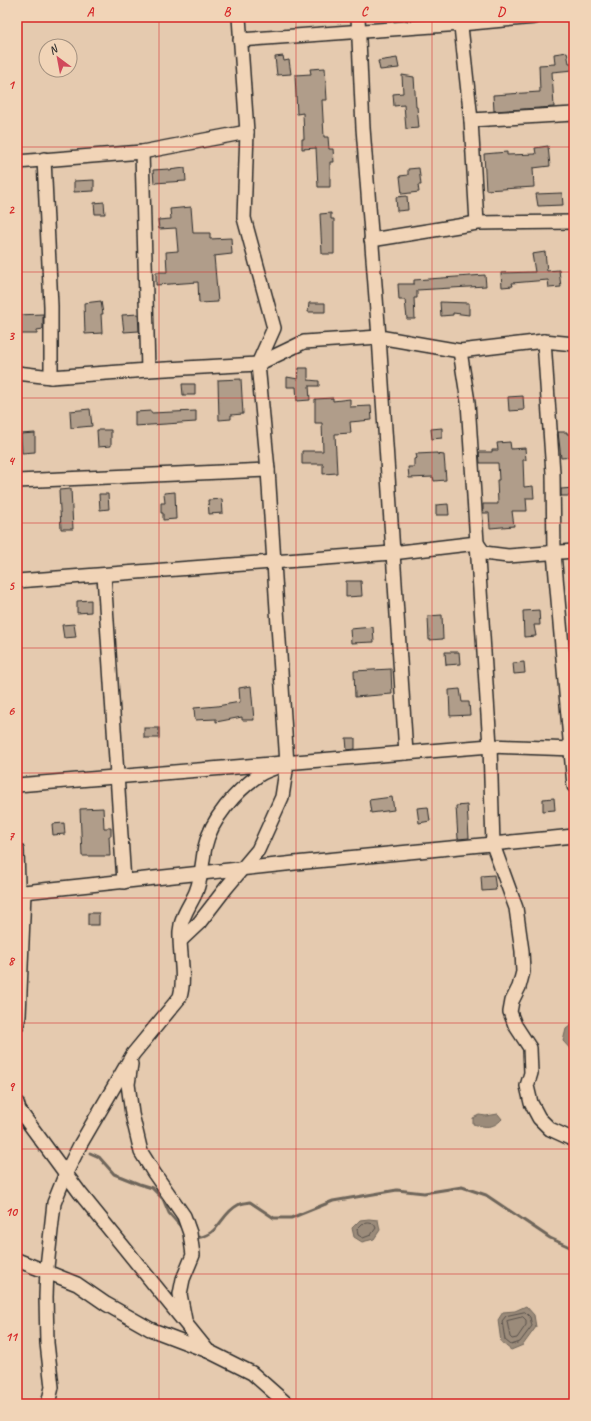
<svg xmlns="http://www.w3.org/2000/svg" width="591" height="1421" font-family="Caveat,sans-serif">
  <rect width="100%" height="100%" fill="#e5caaf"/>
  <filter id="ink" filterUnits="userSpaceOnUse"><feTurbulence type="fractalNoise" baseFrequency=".025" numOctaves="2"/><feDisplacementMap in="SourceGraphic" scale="8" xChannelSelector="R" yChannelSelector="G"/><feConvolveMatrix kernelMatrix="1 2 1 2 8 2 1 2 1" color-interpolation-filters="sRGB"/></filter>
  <g filter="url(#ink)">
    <!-- water -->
    <g fill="#9b8b7a" stroke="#6e655a">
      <path d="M574 1023V1053L563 1041 566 1029Z"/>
      <path d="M498 1114 502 1119C493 1129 485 1127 473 1124V1118L479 1115 486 1116Z"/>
      <path d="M369 1219 378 1220 380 1230 374 1239 362 1242 354 1237 352 1228 360 1220Z"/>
      <path d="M526 1306 534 1315 536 1327 523 1345 511 1350 501 1342 498 1320 503 1312 515 1311Z"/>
    </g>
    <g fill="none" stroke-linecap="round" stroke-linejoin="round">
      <!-- shore -->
      <g stroke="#58514b" stroke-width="1">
        <path d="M369 1223 374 1224 376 1228 371 1235 363 1238 358 1235 357 1229 362 1224Z"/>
        <path d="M525 1312 530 1317 532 1326 520 1342 511 1345 505 1340 502 1321 506 1316Z"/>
        <path d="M523 1317 526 1320V1325L517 1338 512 1339 510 1337 507 1321Z"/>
      </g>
      <!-- stream -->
      <g stroke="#6e655a" stroke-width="3">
        <path d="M90 1153 99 1157 114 1174 139 1184 152 1188 163 1199 169 1213 183 1229"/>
        <path d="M194 1238C220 1237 219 1215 238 1205 241 1203 246 1203 250 1202L274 1218H291L333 1201 397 1190 424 1193 462 1187 486 1195 550 1238 574 1249"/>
      </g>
    </g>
    <!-- building -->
    <g fill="#b09d8a" stroke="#2b2b2b">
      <path d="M567 52 569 63H572L573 70 552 72 554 107 494 111 493 95 540 92 539 65 555 64 554 54Z"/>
      <path d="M283 56 284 61 289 60 291 74 277 75 275 57Z"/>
      <path d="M397 58 399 68 380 70 378 61Z"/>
      <path d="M325 68 327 100H322L324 137H328L329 149H333L334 162H330V187H318L316 148 302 149V139H304L303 113 297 114 295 75 311 74 310 69Z"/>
      <path d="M402 75 414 77 416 107H417L419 128 406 129 404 105 394 106 393 94 403 93Z"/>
      <path d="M548 146 550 166 533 168 534 187 486 190 484 154 507 152V155L536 154 535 148Z"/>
      <path d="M185 168 186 181 154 183 153 170 169 169V170Z"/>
      <path d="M419 168 421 185H418L419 192 402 194 400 176 408 175V169Z"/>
      <path d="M94 180V191L74 192V181Z"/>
      <path d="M562 193 563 205 538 206 536 194Z"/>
      <path d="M407 196 408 210 397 211 396 197Z"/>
      <path d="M104 202 105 214H95L94 203Z"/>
      <path d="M191 207 193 233H210V239L231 238 232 254 214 256 218 302 199 303 198 282 156 285V272H167L166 252 178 251 176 228 159 229 158 220 171 219 170 209Z"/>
      <path d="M331 213V219H334V254H322L320 214Z"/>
      <path d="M545 252 547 271 559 270 561 287 549 288 548 280 512 283 513 286 502 287 501 273 535 272 532 254Z"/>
      <path d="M485 275 486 286 417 290V298H414L415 319H407L405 300H399L398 284H414V280Z"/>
      <path d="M101 301 103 314H101L102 333 85 334 84 303Z"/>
      <path d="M440 302 469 303V315L453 313V315L441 316Z"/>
      <path d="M309 303H325V312H308Z"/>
      <path d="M43 314V329L37 330V334H17V315Z"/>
      <path d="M138 314 139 331 124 332 122 315Z"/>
      <path d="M299 368H308V380L319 381V386H309L310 400 297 401 296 387H287V377L298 379Z"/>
      <path d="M241 379 243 414 231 415V419L219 420 218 380Z"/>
      <path d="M182 384H195V395H183Z"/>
      <path d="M523 396 524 410 509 411 508 397Z"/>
      <path d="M333 398V401L350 399V407L371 406 372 420 350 422 351 433 335 434 337 473 323 474V464H302V451H323L322 423H315V399Z"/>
      <path d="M90 409 92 426 71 428 70 411Z"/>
      <path d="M151 411V413L196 411V422L135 426V412Z"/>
      <path d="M442 428V438L432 439 431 429Z"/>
      <path d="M97 430H111V446L98 447Z"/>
      <path d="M558 432H567V434H574V457L561 458Z"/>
      <path d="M35 433V452L22 453 21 434Z"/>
      <path d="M510 442 511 449 525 448 526 460H523L524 487 533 486 534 498H526L527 511H512L514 526 490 528 489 513H483V504H498L497 480H499L498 463H480L479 452H492V450H498L497 443Z"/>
      <path d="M437 453V454L444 455 446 480 434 481 433 477 409 478 408 467H414V459L417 458 416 454Z"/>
      <path d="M574 488V496H561V489Z"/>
      <path d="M71 489 73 529H61L59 490Z"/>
      <path d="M175 492 176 519 163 520V513H161V503H165L164 493Z"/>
      <path d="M99 494H108L109 509 100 510Z"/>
      <path d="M222 499 223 513 209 514 208 500Z"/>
      <path d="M448 504 449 515H436V505Z"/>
      <path d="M346 581H361L362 596 346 597Z"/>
      <path d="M91 600V612L77 613V601Z"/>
      <path d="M539 610 540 625H534L536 636 524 637 523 611Z"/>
      <path d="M442 615 443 639 429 640 428 616Z"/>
      <path d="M74 624 76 637 64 638 62 625Z"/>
      <path d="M373 627 374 642 351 643 350 629Z"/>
      <path d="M445 652H459L460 664 446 665Z"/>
      <path d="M524 662 525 673 514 674 513 663Z"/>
      <path d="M391 669 392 694 355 697 354 671Z"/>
      <path d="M251 686 254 720H242V717L216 722V719L195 720 194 708 217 706 240 702 239 688Z"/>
      <path d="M460 689 462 702H469L470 715 450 716 449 690Z"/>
      <rect x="144" y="728" width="15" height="10"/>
      <path d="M346 738H355V749L347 750Z"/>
      <path d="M392 797 394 810 371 813 369 800Z"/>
      <path d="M554 798 555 810 543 811V799Z"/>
      <path d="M467 805 469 838 458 839 456 806Z"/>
      <path d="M428 807 430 821 419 823 417 808Z"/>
      <path d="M103 808 104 828H111V836H109L110 856H82L80 809Z"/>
      <path d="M64 823 65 834 53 835 52 824Z"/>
      <path d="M494 875 496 890 482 891 481 876Z"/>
      <rect x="88" y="913" width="11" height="12"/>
    </g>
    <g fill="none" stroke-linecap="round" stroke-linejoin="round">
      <defs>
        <g id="minor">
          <path d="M358 17 363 128 379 337 406 753"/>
          <path d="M460 17 471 120 477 223"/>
          <path d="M240 40 461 24 535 17"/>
          <path d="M471 120 574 114"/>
          <path d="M142 152 148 370"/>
          <path d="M44 159 51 306V377"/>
          <path d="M17 162 142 152 247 132"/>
          <path d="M371 240 477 223 574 222"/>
          <path d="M544 341 553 473 554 553 574 786"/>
          <path d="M460 351 468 402 490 746 493 845 516 908 522 951 523 972 519 987 512 1001 510 1012 515 1025 530 1048 531 1073 527 1086 531 1103 539 1118 550 1129 574 1140"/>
          <path d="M17 373 51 377 148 370 258 364 304 342 379 337 460 351 544 341 574 344"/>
          <path d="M17 481 268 470"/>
          <path d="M104 575 124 882"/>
          <path d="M17 581 392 553 477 543 484 553 508 556 574 551"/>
          <path d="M17 785 490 746 574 749"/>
          <path d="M17 850 18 885 20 889 24 892 295 863 574 836"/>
          <path d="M181 940 199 923 226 888 258 850 282 797 287 764 268 470 258 364 274 328 244 218 247 132 239 17"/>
          <path d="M17 1025 19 1016 24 892"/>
          <path d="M131 1064 128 1084 132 1114 141 1152 154 1173 184 1216 190 1233 193 1255 183 1279 180 1294 185 1320"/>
          <path d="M17 1103 19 1110 80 1193 208 1351 252 1373 287 1404"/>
          <path d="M17 1260 77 1284 106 1304 150 1329 208 1351"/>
          <path d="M48 1404 52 1387 47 1343 46 1297 47 1267 54 1203 66 1173 80 1145 133 1054 180 997C186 976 179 953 180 931 181 916 191 904 196 892 202 877 202 862 205 847 211 819 236 791 259 775 266 770 278 767 287 764"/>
        </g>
      </defs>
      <!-- minor casing -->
      <use href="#minor" stroke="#2b2b2b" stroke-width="16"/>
      <!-- minor -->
      <use href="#minor" stroke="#f1d4b7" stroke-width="13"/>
    </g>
  </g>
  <!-- grid -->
  <path fill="none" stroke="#d62828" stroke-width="1" stroke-opacity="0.55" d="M159 17V1404M296 17V1404M432 17V1404M17 147H574M17 272H574M17 398H574M17 523H574M17 648H574M17 773H574M17 898H574M17 1023H574M17 1149H574M17 1274H574"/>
  <!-- margin -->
  <rect width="591" height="1421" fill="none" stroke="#f1d4b7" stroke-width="44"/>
  <!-- north arrow -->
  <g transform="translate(58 58) rotate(328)"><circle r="19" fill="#f1d4b7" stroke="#a2907f"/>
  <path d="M0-3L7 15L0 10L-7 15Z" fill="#d1495b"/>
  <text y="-6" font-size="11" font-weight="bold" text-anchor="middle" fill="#2b2b2b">N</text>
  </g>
  <rect x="22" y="22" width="547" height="1377" fill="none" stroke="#d62828" stroke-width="1.5"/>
  <g font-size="13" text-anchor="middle" font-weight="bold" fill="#d62828">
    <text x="90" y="16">A</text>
    <text x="227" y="16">B</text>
    <text x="364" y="16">C</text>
    <text x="501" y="16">D</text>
    <text x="11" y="89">1</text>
    <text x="11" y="214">2</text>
    <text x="11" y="340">3</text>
    <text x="11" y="465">4</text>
    <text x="11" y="590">5</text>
    <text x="11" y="715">6</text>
    <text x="11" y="840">7</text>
    <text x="11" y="965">8</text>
    <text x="11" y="1091">9</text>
    <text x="11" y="1216">10</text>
    <text x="11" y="1341">11</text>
  </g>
</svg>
